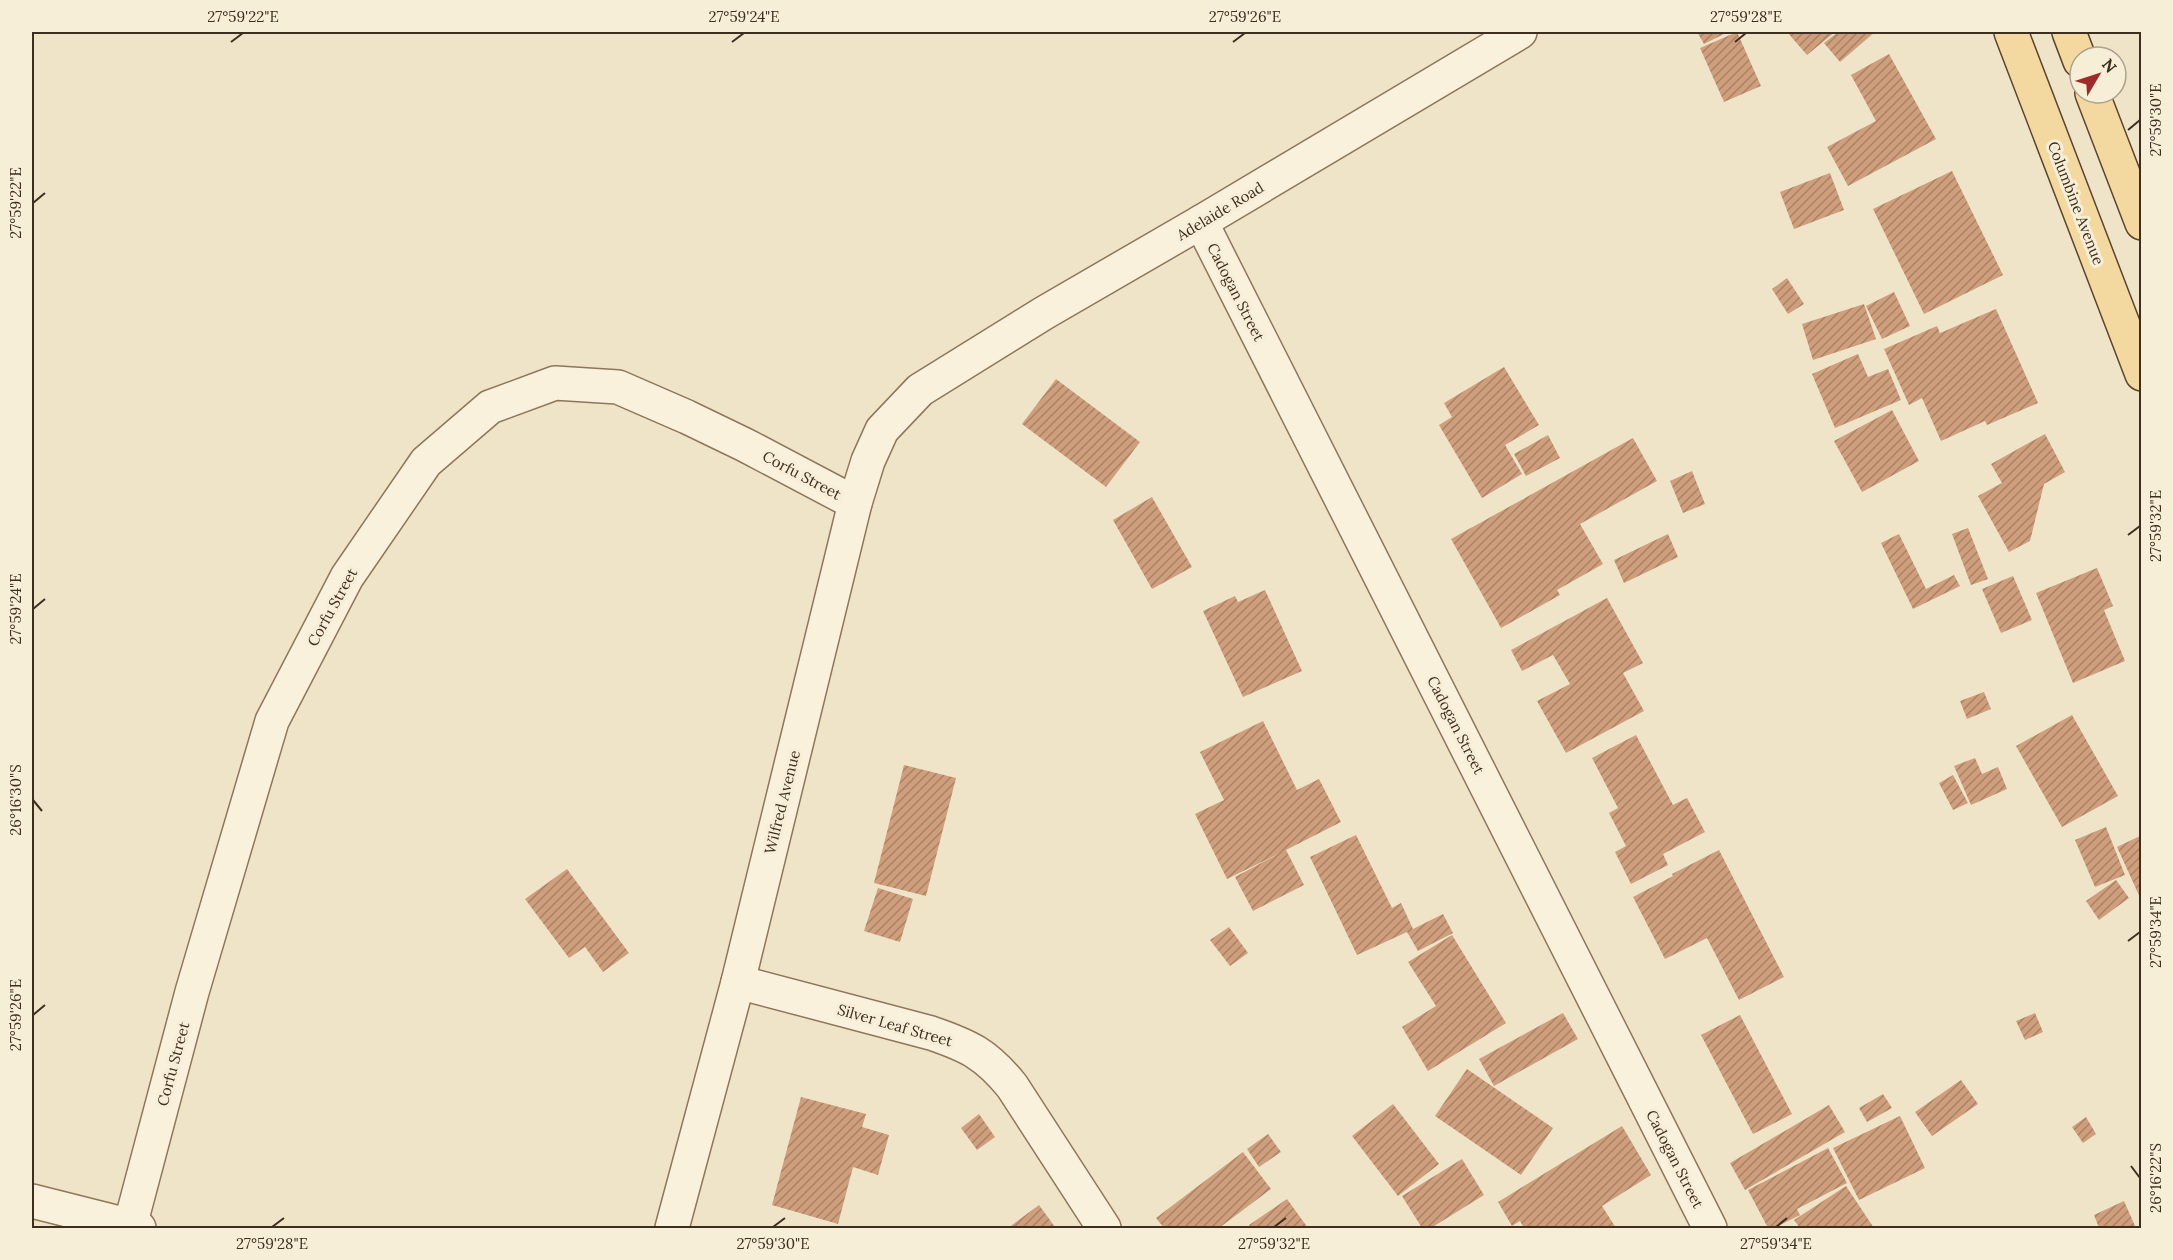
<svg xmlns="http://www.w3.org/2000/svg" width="2173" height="1260" font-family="Lora,serif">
  <defs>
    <pattern id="building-hatch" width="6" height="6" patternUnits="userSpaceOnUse" patternTransform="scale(1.5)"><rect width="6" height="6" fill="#cf9f7d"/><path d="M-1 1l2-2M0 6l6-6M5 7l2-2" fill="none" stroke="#a98266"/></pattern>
  </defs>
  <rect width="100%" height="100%" fill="#f0e4c8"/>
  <!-- building -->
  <g fill="url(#building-hatch)">
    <path d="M1697 32H1728L1704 44Z"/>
    <path d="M1737 32 1761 86 1724 102 1700 48Z"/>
    <path d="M1787 32H1835L1807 55Z"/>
    <path d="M1838 32H1875L1840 62 1824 43Z"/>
    <path d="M1889 54 1936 139 1848 186 1827 147 1876 121 1851 75Z"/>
    <path d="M1952 171 2003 275 1924 314 1873 209Z"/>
    <path d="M1830 173 1844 210 1794 229 1780 192Z"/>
    <path d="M1787 278 1804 304 1788 314 1772 289Z"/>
    <path d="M1894 292 1910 326 1882 339 1866 306Z"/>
    <path d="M1864 304 1876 339 1813 360 1802 324Z"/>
    <path d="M1996 309 2038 403 1987 425 1985 421 1941 441 1922 398 1909 405 1884 349 1937 326 1940 333Z"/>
    <path d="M1858 354 1868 377 1888 369 1901 400 1835 428 1812 374Z"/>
    <path d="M1504 367 1539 425 1505 445 1522 474 1482 498 1439 425 1452 417 1444 403Z"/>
    <path d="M1056 379 1140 442 1106 487 1022 424Z"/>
    <path d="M1892 410 1919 461 1862 492 1834 441Z"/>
    <path d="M2045 434 2065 472 2044 484 2030 541 2009 552 1978 496 2002 483 1991 464Z"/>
    <path d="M1548 435 1560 458 1526 476 1514 454Z"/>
    <path d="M1633 438 1657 481 1580 524 1603 564 1557 590 1560 595 1501 628 1451 539Z"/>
    <path d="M1692 471 1705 504 1683 513 1670 481Z"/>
    <path d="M1152 497 1192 567 1152 589 1113 520Z"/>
    <path d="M1968 528 1988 579 1971 585 1952 534Z"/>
    <path d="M1668 534 1678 557 1624 583 1614 560Z"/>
    <path d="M1899 534 1926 589 1954 575 1960 586 1913 609 1881 543Z"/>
    <path d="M2097 568 2113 606 2104 610 2125 661 2073 683 2036 593Z"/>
    <path d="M2013 576 2032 620 2001 633 1982 589Z"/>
    <path d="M1265 590 1302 671 1243 697 1203 611 1235 596 1238 602Z"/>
    <path d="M1607 598 1643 663 1623 673 1644 711 1566 753 1537 701 1570 684 1553 655 1522 671 1511 650Z"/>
    <path d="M1984 692 1991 709 1967 719 1960 701Z"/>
    <path d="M2072 715 2118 796 2062 827 2016 746Z"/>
    <path d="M1263 721 1297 790 1319 779 1341 822 1286 850 1304 885 1253 911 1235 877 1282 852 1227 879 1195 814 1224 800 1200 752Z"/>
    <path d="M1636 735 1673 805 1687 798 1705 832 1663 854 1668 865 1631 884 1615 852 1626 846 1609 813 1618 808 1592 758Z"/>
    <path d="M1975 758 1982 774 1998 767 2007 789 1971 805 1954 766Z"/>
    <path d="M904 765 956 778 926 896 874 883Z"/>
    <path d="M1953 775 1968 803 1953 810 1939 783Z"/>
    <path d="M2106 827 2125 875 2095 887 2075 840Z"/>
    <path d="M1356 835 1392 908 1401 903 1413 929 1443 914 1453 933 1418 951 1407 932 1357 955 1310 857Z"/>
    <path d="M2142 835V902L2117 847Z"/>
    <path d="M1719 850 1784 977 1739 1000 1707 938 1665 959 1633 897 1673 876 1672 874Z"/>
    <path d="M567 869 629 953 603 972 585 947 569 958 525 899Z"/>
    <path d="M2116 880 2129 898 2099 920 2086 901Z"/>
    <path d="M878 888 913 899 900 942 864 931Z"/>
    <path d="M1229 927 1248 953 1230 966 1210 940Z"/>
    <path d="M1452 935 1506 1023 1428 1071 1402 1027 1436 1006 1408 962Z"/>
    <path d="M1563 1013 1578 1039 1494 1086 1479 1059Z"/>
    <path d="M2035 1013 2043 1032 2025 1040 2016 1021Z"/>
    <path d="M1740 1015 1792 1114 1753 1134 1701 1035Z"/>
    <path d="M1467 1069 1553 1128 1521 1175 1435 1116Z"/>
    <path d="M1961 1080 1978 1104 1932 1136 1915 1112Z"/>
    <path d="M1883 1094 1892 1108 1867 1122 1859 1108Z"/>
    <path d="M801 1097 866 1114 862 1127 889 1135 878 1175 853 1167 838 1224 772 1205Z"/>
    <path d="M1393 1104 1439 1164 1398 1196 1352 1136Z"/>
    <path d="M1829 1105 1845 1132 1745 1190 1730 1163Z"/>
    <path d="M979 1114 995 1137 977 1150 961 1128Z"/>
    <path d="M1900 1116 1925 1168 1859 1200 1833 1148Z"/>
    <path d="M2086 1117 2096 1134 2083 1143 2072 1127Z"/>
    <path d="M1622 1126 1651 1175 1602 1206 1616 1228H1524L1520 1221 1512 1226 1498 1202Z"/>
    <path d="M1268 1134 1281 1152 1259 1167 1247 1149Z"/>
    <path d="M1828 1148 1847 1183 1797 1209 1800 1215 1774 1228H1768L1748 1190Z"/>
    <path d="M1243 1152 1271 1189 1219 1228H1164L1156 1218Z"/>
    <path d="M1462 1159 1484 1195 1431 1228H1422L1402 1196Z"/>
    <path d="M1846 1186 1874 1228H1800L1794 1220Z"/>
    <path d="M1287 1199 1308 1228H1251L1249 1225Z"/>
    <path d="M2124 1201 2136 1228H2099L2094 1215Z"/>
    <path d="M1039 1205 1055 1227 1054 1228H1008Z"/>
  </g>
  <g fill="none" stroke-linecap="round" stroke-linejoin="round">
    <defs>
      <g id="minor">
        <path d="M1201 222 1710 1228"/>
        <path d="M738 982 931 1033C969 1046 986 1054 1012 1086L1104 1228"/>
        <path d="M32 1201 139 1228"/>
        <path d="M130 1226 192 992 272 721 347 577 426 462 490 407 555 383 618 387 687 417 745 445 855 503"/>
        <path d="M672 1228 738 982 855 503 868 461 882 430 920 390 1044 313 1201 222 1520 32"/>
      </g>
      <g id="major">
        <path d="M2011 32 2142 374"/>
        <path d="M2069 32 2080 61"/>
        <path d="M2092 93 2142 223"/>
      </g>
    </defs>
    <!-- minor casing -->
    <use href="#minor" stroke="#8d765c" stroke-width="36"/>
    <!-- major casing -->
    <use href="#major" stroke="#5b4430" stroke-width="36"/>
    <!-- minor -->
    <use href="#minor" stroke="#faf1dc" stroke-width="33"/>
    <!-- major -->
    <use href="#major" stroke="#f3d9a0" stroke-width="33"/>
  </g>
  <!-- ticks -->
  <path fill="none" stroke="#3d2e20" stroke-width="2" d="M231 42 243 33M732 42 744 33M1233 42 1245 33M1735 42 1746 33M2128 130 2140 120M33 203 45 193M2128 535 2140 526M33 609 45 599M33 800 42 811M2128 941 2140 932M33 1015 45 1005M2131 1166 2140 1178M272 1227 284 1218M773 1227 785 1218M1274 1227 1286 1218M1776 1227 1787 1218"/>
  <g text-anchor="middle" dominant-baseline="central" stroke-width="6" stroke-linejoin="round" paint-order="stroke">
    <!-- street labels -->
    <g font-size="15" fill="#3d2e20" stroke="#f7eed8">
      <text transform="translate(2076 203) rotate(69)">Columbine Avenue</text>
      <text transform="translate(1220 211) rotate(-31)">Adelaide Road</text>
      <text transform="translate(1236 292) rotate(63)">Cadogan Street</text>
      <text transform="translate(802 475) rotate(28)">Corfu Street</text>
      <text transform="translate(332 607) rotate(-61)">Corfu Street</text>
      <text transform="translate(1456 725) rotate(63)">Cadogan Street</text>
      <text transform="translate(782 802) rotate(-76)">Wilfred Avenue</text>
      <text transform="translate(895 1025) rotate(16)">Silver Leaf Street</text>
      <text transform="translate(173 1064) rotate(-75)">Corfu Street</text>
      <text transform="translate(1675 1159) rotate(63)">Cadogan Street</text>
    </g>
  </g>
  <!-- border -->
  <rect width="2173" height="1260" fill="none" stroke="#f7eed8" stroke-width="66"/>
  <!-- north arrow -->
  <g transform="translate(2098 75) rotate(51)"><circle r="28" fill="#f7eed8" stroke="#ada18e" stroke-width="1.5"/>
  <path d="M0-4.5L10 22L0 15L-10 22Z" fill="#9e2a2b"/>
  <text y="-9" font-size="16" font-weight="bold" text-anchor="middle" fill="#3d2e20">N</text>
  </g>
  <rect x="33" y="33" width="2107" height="1194" fill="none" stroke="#3d2e20" stroke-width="2"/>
  <g font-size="15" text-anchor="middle" fill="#3d2e20">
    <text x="243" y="22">27°59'22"E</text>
    <text x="744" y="22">27°59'24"E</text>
    <text x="1245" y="22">27°59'26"E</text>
    <text x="1746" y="22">27°59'28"E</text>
    <text transform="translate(2156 120) rotate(-90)" y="5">27°59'30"E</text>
    <text transform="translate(16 203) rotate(-90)" y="5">27°59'22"E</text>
    <text transform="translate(2156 526) rotate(-90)" y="5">27°59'32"E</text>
    <text transform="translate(16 609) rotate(-90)" y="5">27°59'24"E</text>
    <text transform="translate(16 800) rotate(-90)" y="5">26°16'30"S</text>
    <text transform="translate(2156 932) rotate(-90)" y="5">27°59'34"E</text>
    <text transform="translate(16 1015) rotate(-90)" y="5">27°59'26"E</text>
    <text transform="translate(2156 1178) rotate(-90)" y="5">26°16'22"S</text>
    <text x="272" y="1249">27°59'28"E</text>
    <text x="773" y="1249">27°59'30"E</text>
    <text x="1274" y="1249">27°59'32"E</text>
    <text x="1776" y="1249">27°59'34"E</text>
  </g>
</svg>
